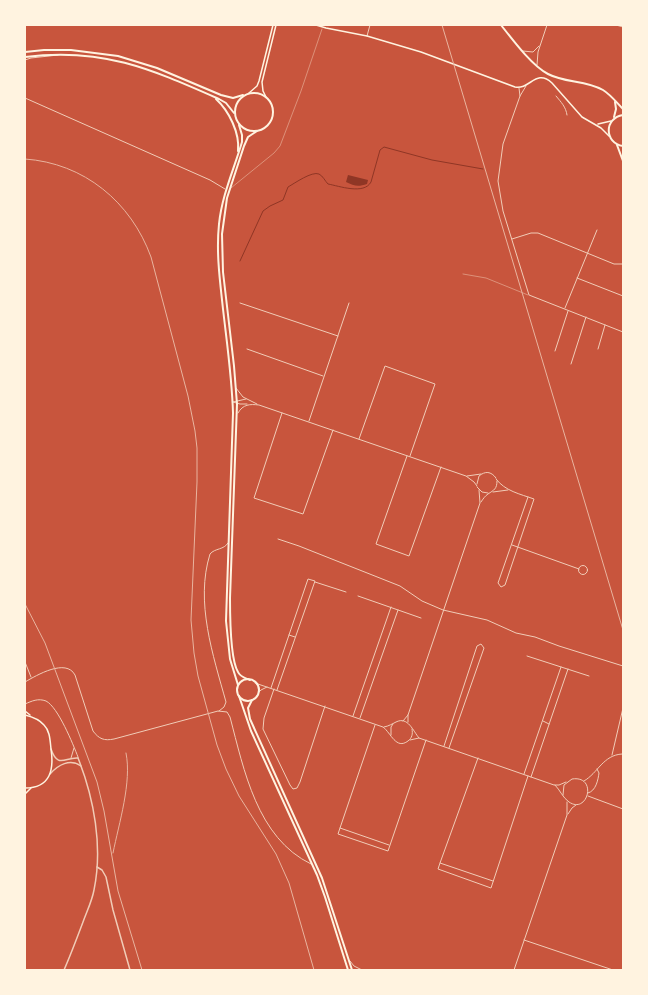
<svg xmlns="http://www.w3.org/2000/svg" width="648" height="995" font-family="Commissioner,sans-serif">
  <rect width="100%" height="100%" fill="#c8553d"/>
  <!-- water -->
  <path fill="#8f3625" d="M348 175 368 180 367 184C358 187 354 186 346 182Z"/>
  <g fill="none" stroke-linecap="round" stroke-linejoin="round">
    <!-- stream -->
    <path stroke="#8f3625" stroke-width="1" d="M240 261 263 211 270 206 283 200 288 187C295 183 312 171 319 174 323 176 325 181 328 184 339 186 364 195 371 182L380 150 384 147 432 160 483 169"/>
    <!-- service -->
    <g stroke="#f1ccb7" stroke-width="0.5">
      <path d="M231 188 274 153 280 146 301 91 322 29"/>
      <path d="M463 274 486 278 528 295"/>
    </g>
    <!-- minor -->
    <g stroke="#f1ccb7" stroke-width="1">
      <path d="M616 25 623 27"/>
      <path d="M367 36 370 25"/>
      <path d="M523 51 533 52 539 46"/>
      <path d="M25 60 31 58 58 55"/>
      <path d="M537 65 538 52 547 25"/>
      <path d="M526 86 520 96 503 144 498 181 503 211 529 295 623 332"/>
      <path d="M519 88 520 96"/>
      <path d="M556 96C561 102 566 107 567 115"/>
      <path d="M25 98 210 180 225 189"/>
      <path d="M512 239 531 233H538L614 264H623"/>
      <path d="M577 278 623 296"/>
      <path d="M240 303 338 336"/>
      <path d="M565 308 597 230"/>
      <path d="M247 349 323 376"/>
      <path d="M598 349 605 325"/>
      <path d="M555 351 568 311"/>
      <path d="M571 364 586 317"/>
      <path d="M236 388 243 397 257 404"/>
      <path d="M233 402 240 404H247"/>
      <path d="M233 402 246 399"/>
      <path d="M238 413C243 404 250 404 259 405L466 476 474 482 477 486"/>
      <path d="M282 413 254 498 303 514 333 430"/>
      <path d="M309 421 349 303"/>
      <path d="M359 439 385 366 435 384 410 456"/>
      <path d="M407 456 376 544 409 556 441 467"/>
      <path d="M467 476 481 474"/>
      <path d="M496 479C505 491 520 494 534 499L505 585 501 587 498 583 528 497"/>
      <path d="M477 484 479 476C485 471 491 471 496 478"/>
      <path d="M477 487 482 492 488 493"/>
      <path d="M493 492 508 490"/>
      <path d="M481 502C483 499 485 496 488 494 494 490 497 489 497 481"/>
      <path d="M278 539 299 546 400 586 422 601 443 610 487 620 516 633 535 637 559 646 623 666"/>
      <path d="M512 545 579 569"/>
      <circle cx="583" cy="570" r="4.5"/>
      <path d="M315 582 346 592"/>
      <path d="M358 596 421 618"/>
      <path d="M289 635 295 637"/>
      <path d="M527 656 589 676"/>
      <path d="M25 662 31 677"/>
      <path d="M25 682C37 675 66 658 75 675L93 731C99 739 104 741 114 739L218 711 227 712 230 717C244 770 257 838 311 864"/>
      <path d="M255 683 383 727C391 733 396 750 408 741 412 738 413 734 412 729"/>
      <path d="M271 688 308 579 315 581 277 690"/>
      <path d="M274 689 264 718 263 729 290 785 293 789 297 788 300 782 325 706"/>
      <path d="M258 693 261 690 267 687"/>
      <path d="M25 704C32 701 38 698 46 701 58 707 73 744 78 757"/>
      <path d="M219 711 224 707 226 702C213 655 195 602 210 554 215 548 224 550 228 543"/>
      <path d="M408 715V722"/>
      <path d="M353 716 391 607"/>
      <path d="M360 718 398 610"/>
      <path d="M403 721 408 715 480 503 479 490"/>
      <path d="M543 721 549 724"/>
      <path d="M375 725 340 828 389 845"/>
      <path d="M384 727C389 726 392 724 396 722 408 716 413 731 419 738"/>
      <path d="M391 735V727L393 724"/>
      <path d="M410 740 419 738 554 785H559L566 782"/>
      <path d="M444 746 477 646 481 644 484 648 449 748"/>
      <path d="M612 755 623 708"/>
      <path d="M71 758 74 748"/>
      <path d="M478 758 440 863 493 881"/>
      <path d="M524 774 561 667"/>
      <path d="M531 777 568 669"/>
      <path d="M584 781C598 773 603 755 622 754"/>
      <path d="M555 785C560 790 563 798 569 802 588 815 598 775 572 779L564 785 563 795"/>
      <path d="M588 793C596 791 598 780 599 773L597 769"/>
      <path d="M588 796 623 809"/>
      <path d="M568 814 572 808 576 805"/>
      <path d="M340 828 338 834 388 851 426 740"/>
      <path d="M440 863 438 869 491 888 528 776"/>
      <path d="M524 940 613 970"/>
      <path d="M350 961 354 966 362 970"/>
      <path d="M514 970 567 815V802"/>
    </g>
    <!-- tertiary -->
    <g stroke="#f1ccb7" stroke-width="1.5">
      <path d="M51 749C58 769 65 757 78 758"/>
      <path d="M50 774C58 765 70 758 81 766"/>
      <path d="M97 867 102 870 106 877 113 910 130 970"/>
      <path d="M64 970C71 954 77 938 83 922 87 911 92 901 94 890 103 847 94 798 78 758"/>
    </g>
    <!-- secondary -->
    <g stroke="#fff3e0" stroke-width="1.5">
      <path d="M316 25 326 28 367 36 421 52 515 87C530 90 536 68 552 83L582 117 601 128 609 136"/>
      <path d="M249 93 257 86 259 81 273 25"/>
      <path d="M266 97 263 91 262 82 276 25"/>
      <path d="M598 124 611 121"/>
      <path d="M25 711 30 715"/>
      <path d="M25 715C33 717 39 719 44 725 50 731 50 740 51 749 54 769 51 788 25 788"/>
      <path d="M25 794 31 788"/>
    </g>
    <!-- primary -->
    <g stroke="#fff3e0" stroke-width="2">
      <path d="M501 25C512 39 532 66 548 74 565 83 586 80 603 90 611 95 617 103 623 109"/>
      <path d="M25 52 44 50H71L118 56 157 68 221 95 233 98 243 95"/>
      <path d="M25 57C102 47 151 69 219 99L226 103 234 113"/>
      <circle cx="254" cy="112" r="19"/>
      <path d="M216 99C229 111 240 133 238 151"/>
      <path d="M623 115C604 118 604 143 623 146"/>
      <path d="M614 117 616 109 615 102"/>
      <path d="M617 145 623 161"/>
      <circle cx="248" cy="690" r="11"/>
      <path d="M250 680C245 678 240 677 238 672 230 659 230 613 230 598L237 404 234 366 223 272 222 234 227 198 244 146 248 137 257 131"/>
      <path d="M238 685 230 659 226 621 233 413C232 378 227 344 223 309 220 281 216 253 219 224 222 195 234 169 242 142V135L239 125"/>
      <path d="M239 696 251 731 317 875 325 897 348 970"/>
      <path d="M252 700 248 708 250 719 322 878 352 970"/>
    </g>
    <!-- rail -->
    <g stroke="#e9b49f" stroke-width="1">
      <path d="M442 25 623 630"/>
      <path d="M25 159C84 163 131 202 151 257L188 396 195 431 197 448V482L191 620 194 653 198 676 217 745 226 769 239 796 276 854 289 883 314 970"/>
      <path d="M25 604 45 643 97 782 104 811 118 891 142 970"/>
      <path d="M113 853C119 823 132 782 126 753"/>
    </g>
  </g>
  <!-- border -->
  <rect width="648" height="995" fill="none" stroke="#fff3e0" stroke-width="52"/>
</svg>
